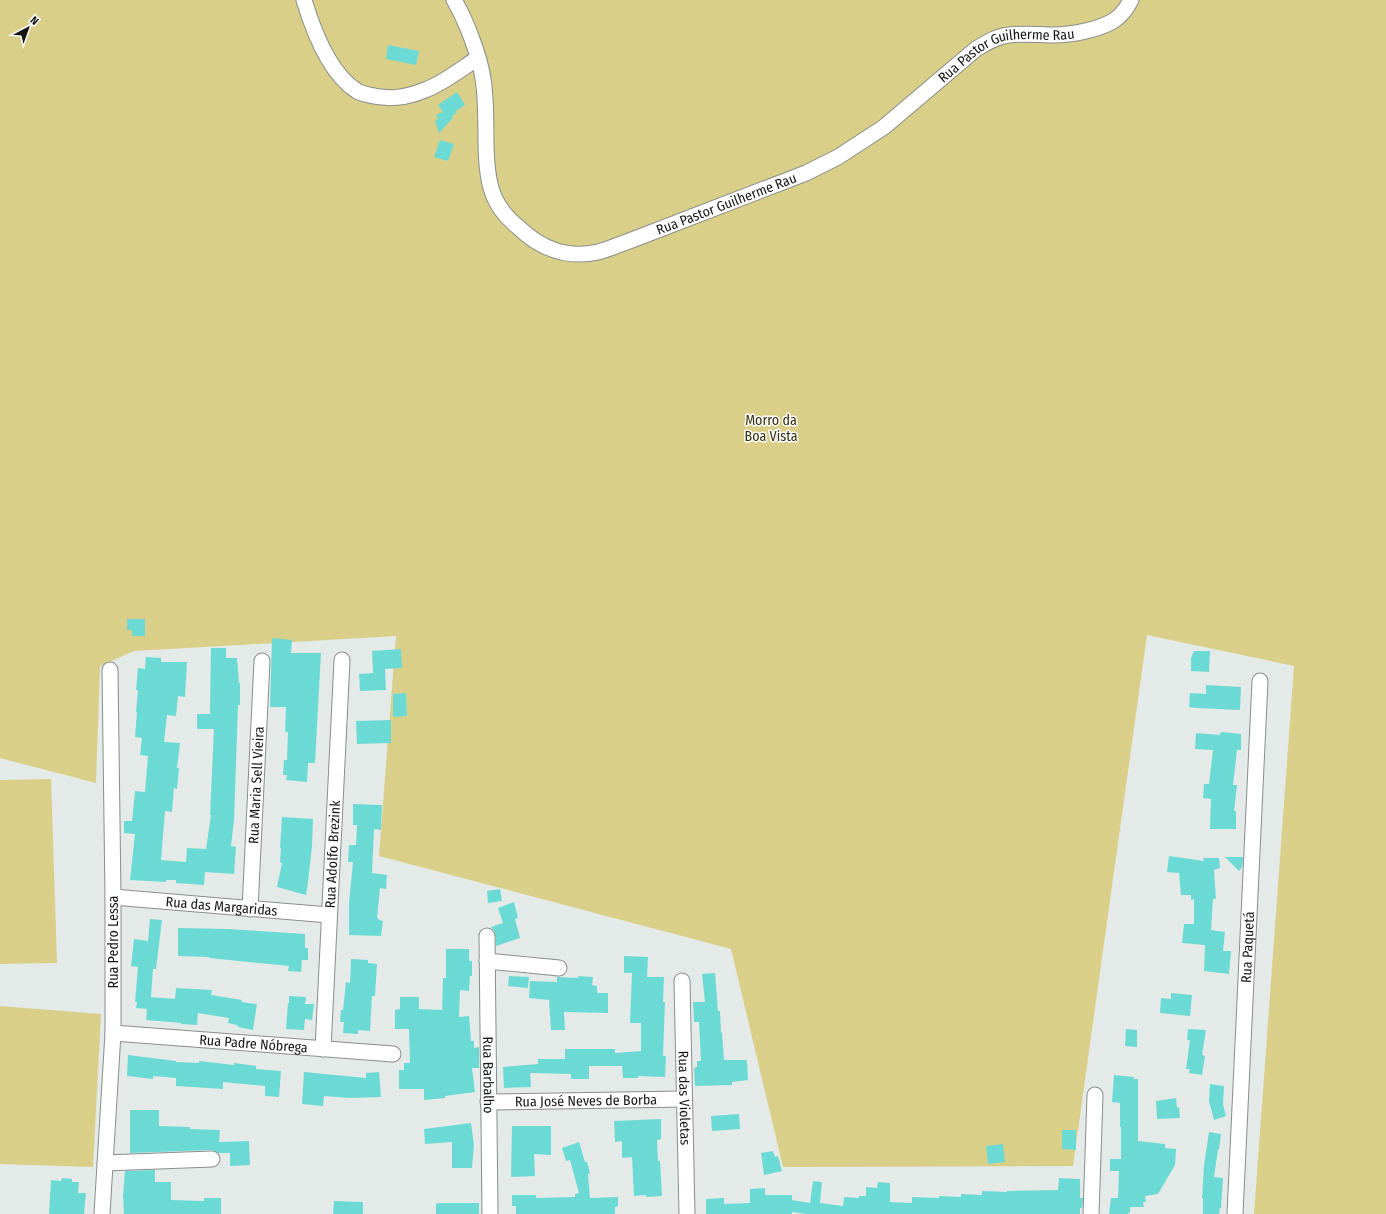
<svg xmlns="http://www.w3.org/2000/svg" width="1386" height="1214" font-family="'Fira Sans Condensed',sans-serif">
  <rect width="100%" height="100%" fill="#e4eae7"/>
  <!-- green -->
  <g fill="#dacf88">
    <path d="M0 0H1386V1214H1254L1294 666 1147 635 1073 1166 783 1167 731 949 379 856 396 636 134 651 100 666 96 783 0 758Z"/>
    <path d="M51 779 57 963 0 964V780Z"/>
    <path d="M0 1006 101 1014 93 1167 0 1164Z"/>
  </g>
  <!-- building -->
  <g fill="#6cdad4">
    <path d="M388 45 419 51 416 65 386 59Z"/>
    <path d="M457 92 465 105 453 113 458 111 452 117 453 118 449 122 439 133 435 121 438 119 436 115 443 112 438 105Z"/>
    <path d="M440 140 454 144 448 161 434 157Z"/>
    <path d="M127 619H145V636H132V630H127Z"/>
    <path d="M272 638 292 640 291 653H321L315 763H308L307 782 286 780 287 775H283L284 760H287L288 732H285L286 707H270Z"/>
    <path d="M211 648H226V658H237L239 683H240V705H238L234 820 231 846 236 847 234 874 205 872 204 885 176 883V880H166V882L130 880 135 834 124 833V821H132L135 791 145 792 148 756 140 755 142 738 135 737 137 712H136L138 690H136L138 668 145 669 146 657 161 658V662H187L185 697 178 696 176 716 167 715 164 742 180 743 177 768H179L177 789 174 788 172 812 165 811 161 860 186 862 187 848 206 849 211 815H210L214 729H197V714H210Z"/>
    <path d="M401 649 402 668 385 669 386 690 360 691 359 674 373 673 372 651Z"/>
    <path d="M1194 651H1210L1209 672 1191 671V658Z"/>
    <path d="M1206 685 1241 687 1240 710 1197 708 1189 707 1190 693 1206 694Z"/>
    <path d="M406 693 407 716 393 717V694Z"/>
    <path d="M391 720V743L357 744 356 721Z"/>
    <path d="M1222 732 1241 734V750H1237L1233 785H1237L1234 811H1236V829H1210L1211 799 1203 798 1204 784H1209L1213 750 1195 749 1196 733 1220 735V733Z"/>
    <path d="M353 804 382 805 381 830 374 829 372 873 387 875 386 889 380 888 377 918H378L379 920 383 921 381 936 349 935V903L353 862H348L349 845H356L357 825H353Z"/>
    <path d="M282 817 313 819 312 846 308 882 306 895 277 887 282 863 280 862 281 848H280Z"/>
    <path d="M1169 856 1204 861 1203 858H1219L1220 868 1214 870 1216 899H1213L1211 930 1225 932 1223 951H1231L1229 974 1204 971 1205 945 1182 943 1184 924H1194V899L1191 900V895H1181L1179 873 1167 872Z"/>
    <path d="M1225 857H1243L1242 867 1239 871Z"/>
    <path d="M500 889 502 901 488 903 487 891Z"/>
    <path d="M514 902 518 918 515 919 520 938 496 946 495 932 491 927 503 923 498 908Z"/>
    <path d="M150 919 162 920 156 969H153L151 997 175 999 176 988 212 990 211 995 242 1000 241 1002 257 1004 253 1030 238 1027 237 1025 228 1023 229 1018 198 1013 197 1025 181 1024V1023L146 1020 147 1009 136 1008 137 1002H135L138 967 131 966 134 939 148 941Z"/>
    <path d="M178 928 227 929 305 934V948H308V960H302L301 972 288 971 289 966 209 958V957L178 956Z"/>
    <path d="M446 949H469V961H472V976H470L469 991 460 990 459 1017 469 1016 471 1041H474V1048L479 1047V1068H472L475 1092 445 1096V1098L424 1100V1089H399V1070H404V1063H410L409 1029H395V1010L400 1009V997H419V1009L442 1010 443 978H446Z"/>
    <path d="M624 956 648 957 647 977H664L663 1002H665L663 1056H666L665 1077 638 1076V1078H623L622 1066H589V1079H571V1074L530 1073 531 1087 504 1088 503 1067 538 1064V1059H565V1049H615V1053L641 1051V1023H630L632 973H624Z"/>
    <path d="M351 959 368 960V963L377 964 375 996H372L370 1031 358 1030V1034L343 1033 344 1022H340L341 1010H343L346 982 350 983Z"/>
    <path d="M715 973 718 1011H720L721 1032 722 1033 724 1060H747L748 1080 732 1082V1085L695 1086 694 1068 697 1067V1061H701L699 1022H694L693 1002H705L702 974Z"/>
    <path d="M509 976 529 977 528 988 508 986Z"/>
    <path d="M578 976 593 977 592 985 597 986V993H608V1013L564 1012 565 1030H551L549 1000 529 998 530 981 557 982V977L578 978Z"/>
    <path d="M1171 993 1192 995 1190 1016 1160 1013 1161 998 1171 999Z"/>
    <path d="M289 996 306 997 305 1004H314L312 1020 305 1019 304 1030 286 1029 288 1003H289Z"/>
    <path d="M1126 1029 1137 1030V1047L1125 1046Z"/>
    <path d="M1188 1029 1206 1030 1202 1055 1205 1056 1202 1075 1189 1073 1190 1069H1186L1190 1040H1187Z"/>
    <path d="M128 1055 176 1061V1062L199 1063V1061L234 1065V1063L256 1066V1069L281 1071 279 1097 265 1096V1086L223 1082V1089L176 1086V1078L153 1076V1079L127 1076Z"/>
    <path d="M304 1072 366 1078V1073L379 1072 381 1097 350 1098 324 1096 323 1106 302 1104Z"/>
    <path d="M1114 1075 1134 1077V1079H1138V1141L1165 1144V1148L1176 1149 1175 1165 1158 1194 1145 1196 1146 1202H1143L1144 1207H1130V1213H1128V1214H1109L1111 1198H1118L1119 1171H1110V1159H1121V1127H1120V1103L1112 1102Z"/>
    <path d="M1210 1084 1224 1086 1223 1104 1226 1116 1214 1120 1209 1101Z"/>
    <path d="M1176 1098 1177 1108 1179 1107 1180 1118 1157 1119 1156 1101Z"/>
    <path d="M130 1110H159V1126L190 1127V1129L220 1130 219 1142 249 1141 250 1165 230 1166V1153H218L212 1150 130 1153Z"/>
    <path d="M739 1114 740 1129 712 1131 711 1116Z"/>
    <path d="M661 1119V1139L657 1140 658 1161H660L662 1196 646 1197V1195L634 1196 632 1157 622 1158V1141L615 1142 614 1121Z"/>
    <path d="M471 1123 474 1145 472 1168H452V1142L425 1144 424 1129Z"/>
    <path d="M512 1126H551V1155L534 1154 535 1176 511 1177Z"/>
    <path d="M1062 1130H1076V1150L1062 1149Z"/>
    <path d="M1209 1132 1221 1134 1219 1149H1218L1214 1177 1223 1178 1221 1208H1220L1219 1214H1203V1198H1202L1204 1165Z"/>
    <path d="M579 1142 585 1162H587L590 1173 588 1174 590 1198 618 1197V1206L615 1207V1214H516V1206H512V1195H536V1198L575 1197V1194L579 1193 570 1160 566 1161 562 1148Z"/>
    <path d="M1003 1144 1005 1162 988 1164 986 1146Z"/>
    <path d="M773 1151 775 1157 778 1156 782 1171 764 1175 761 1153Z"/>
    <path d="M155 1170V1182H171V1200L204 1201V1198H221V1214H124L123 1196 125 1171Z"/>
    <path d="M62 1178 72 1179V1182H79L78 1193H86L84 1214H49L51 1180 61 1181Z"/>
    <path d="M1059 1178 1080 1179V1198H1083L1082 1208H1080V1214H807L792 1212V1214H706V1199L724 1198V1204L750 1203V1189L765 1188V1195H792V1200L810 1203 813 1181 822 1182 820 1203 843 1206 844 1197 859 1198V1196H866V1187L877 1188 878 1182 890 1183V1202L912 1203V1197L939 1198V1196L961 1197V1194L982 1195V1191L1007 1192V1191L1058 1190Z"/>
    <path d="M334 1201 363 1202V1214H333Z"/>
    <path d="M438 1203H479V1214H436V1204Z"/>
  </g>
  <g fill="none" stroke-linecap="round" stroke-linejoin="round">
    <defs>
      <g id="minor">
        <path d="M304 0C313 30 330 74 357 91 360 93 365 94 369 95 389 100 405 98 425 90 444 83 461 69 478 58"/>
        <path id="s1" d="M454 0C466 20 480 57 483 79 489 114 482 155 491 188 496 205 505 216 518 227 541 249 566 259 598 252 606 250 615 246 624 243L806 173 838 157 884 127 976 49C986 43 997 36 1009 35 1024 33 1039 35 1053 35 1071 35 1098 30 1113 21 1121 16 1127 8 1131 0"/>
        <path id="s2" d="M113 897 329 915"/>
        <path id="s3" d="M250 909 262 661"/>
        <path id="s4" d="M487 936 490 1214"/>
        <path d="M487 961 559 968"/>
        <path id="s5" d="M682 981 687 1214"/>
        <path id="s6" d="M113 1033 393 1054"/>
        <path id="s7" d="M323 1049 342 660"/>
        <path id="s8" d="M488 1102 684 1099"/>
        <path d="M105 1163 212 1159"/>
        <path d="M102 1214 113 1033V897L110 670"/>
        <path d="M1091 1214 1095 1095"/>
        <path id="s9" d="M1235 1214 1260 681"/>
      </g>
    </defs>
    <!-- minor casing -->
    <use href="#minor" stroke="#888e8b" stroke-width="17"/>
    <!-- minor -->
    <use href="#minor" stroke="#fff" stroke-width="15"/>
  </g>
  <g text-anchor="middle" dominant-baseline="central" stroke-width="3" stroke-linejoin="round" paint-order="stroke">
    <!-- street labels -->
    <g font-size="14" fill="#151716" stroke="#fff">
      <text stroke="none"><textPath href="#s1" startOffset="791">Rua Pastor Guilherme Rau</textPath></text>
      <text stroke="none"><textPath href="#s1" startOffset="467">Rua Pastor Guilherme Rau</textPath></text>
      <text stroke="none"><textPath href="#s3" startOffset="124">Rua Maria Sell Vieira</textPath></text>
      <text stroke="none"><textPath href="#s7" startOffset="195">Rua Adolfo Brezink</textPath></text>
      <text stroke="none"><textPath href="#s2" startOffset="109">Rua das Margaridas</textPath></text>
      <text transform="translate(113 942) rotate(-90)">Rua Pedro Lessa</text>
      <text stroke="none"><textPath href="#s9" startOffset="267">Rua Paquetá</textPath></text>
      <text stroke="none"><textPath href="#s6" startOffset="141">Rua Padre Nóbrega</textPath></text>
      <text stroke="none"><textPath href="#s4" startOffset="139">Rua Barbalho</textPath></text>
      <text stroke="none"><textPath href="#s5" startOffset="117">Rua das Violetas</textPath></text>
      <text stroke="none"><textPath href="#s8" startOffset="98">Rua José Neves de Borba</textPath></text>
    </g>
    <!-- park labels -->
    <g font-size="14" fill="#342e0b" stroke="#fff">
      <text x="771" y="420">Morro da<tspan x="771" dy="16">Boa Vista</tspan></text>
    </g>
  </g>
  <!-- north arrow -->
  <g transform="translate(28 28) rotate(41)" stroke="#ffffff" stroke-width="3" paint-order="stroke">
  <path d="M0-3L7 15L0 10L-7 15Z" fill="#151716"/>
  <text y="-6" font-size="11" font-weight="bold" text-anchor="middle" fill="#151716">N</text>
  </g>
</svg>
